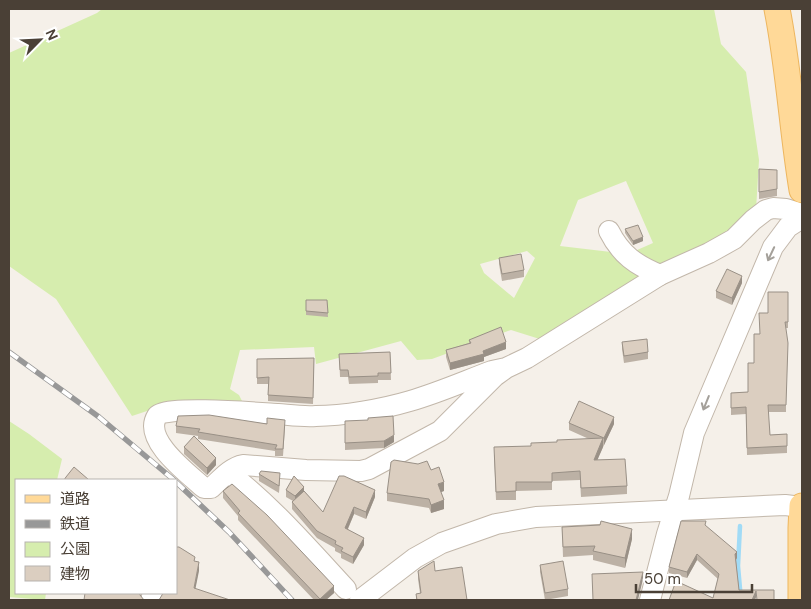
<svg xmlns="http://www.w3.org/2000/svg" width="811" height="609" font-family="'DM Sans','Noto Sans JP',sans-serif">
  <rect width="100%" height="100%" fill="#f5f0e9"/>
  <!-- green -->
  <g fill="#d6edae" fill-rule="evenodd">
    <path d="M102 9H714L721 44 746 72 759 160 756 210 747 221 546 341 511 330 432 359 417 360 401 341 316 364 314 347 240 350 230 389 239 395 247 411 200 400 156 408 132 416 56 299 9 266V53L97 13ZM626 181 653 243 628 254 560 246 578 200ZM527 251 535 258 514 298 484 273 480 264Z"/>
    <path d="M9 421 29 434 62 459 57 480H16V593H46L45 600 9 597Z"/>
  </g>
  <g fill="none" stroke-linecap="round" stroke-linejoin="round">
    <!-- stream -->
    <path stroke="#a1dbf6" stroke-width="4.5" d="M740 526 738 566 741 600"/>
    <defs>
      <g id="minor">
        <path d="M609 231C621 255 636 265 660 275"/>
        <path d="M506 368 492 371C465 381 438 393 410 401 383 409 343 416 316 416 303 417 290 415 278 414 261 413 164 405 157 416 142 440 189 474 204 488H211C220 480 231 467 243 465L306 470 361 471 369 469 440 431 495 376 506 368 527 358 660 275 709 253 734 239 753 220 766 210 773 208 786 209 802 214"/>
        <path d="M229 473C272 506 309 549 346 589"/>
        <path d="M151 600 153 593"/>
        <path d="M360 600 415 558 442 543 496 524 536 517 785 505 802 507"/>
        <path d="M650 600 667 534 679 496 694 433 773 247 788 227 802 218"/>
      </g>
      <g id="major">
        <path d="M777 9C789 69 792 130 802 190"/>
        <path d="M801 600V528L802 506"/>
      </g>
    </defs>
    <!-- minor casing -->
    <use href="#minor" stroke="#c2b7aa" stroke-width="22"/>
    <!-- major casing -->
    <use href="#major" stroke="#edb65f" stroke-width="27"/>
    <!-- minor -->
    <use href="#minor" stroke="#fff" stroke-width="20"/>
    <!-- major -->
    <use href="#major" stroke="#ffd998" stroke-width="25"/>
    <defs>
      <g id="rail">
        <path d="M9 352 99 417 174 480"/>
        <path d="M176 482 229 532 292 600"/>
      </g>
    </defs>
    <!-- rail casing -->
    <use href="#rail" stroke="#989898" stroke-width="5.5"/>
    <!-- rail -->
    <use href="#rail" stroke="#fff" stroke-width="4" stroke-dasharray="11" stroke-linecap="butt"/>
  </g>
  <!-- wall -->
  <g fill="#bcb1a5">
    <path d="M759 169 777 170V196L759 199Z"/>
    <path d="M625 229 643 241 633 245 625 233Z"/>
    <path d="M499 258 524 270V277L502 281 499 264Z"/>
    <path d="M742 283 732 305 716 298V291Z"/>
    <path d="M788 292V328H786V412H768L770 435 787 434V453L747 455 746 414 731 415V393L748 392 760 334Z"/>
    <path d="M306 300H327L328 317 306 315Z"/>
    <path d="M469 340 506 349 484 357V361L450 370 446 357V350L469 343Z"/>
    <path d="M622 342 648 352V359L624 363 622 349Z"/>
    <path d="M390 352 391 380H378V383L349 384 348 377H340L339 354Z"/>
    <path d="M314 358 313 404 268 401V384H257V359Z"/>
    <path d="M345 421 394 442 384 448 345 450Z"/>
    <path d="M569 423 614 424 597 460 627 486V494L581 497 580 480 552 481V490L516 491V500H496L494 455 531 446 589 439 569 430Z"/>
    <path d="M176 426 285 427 283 456H275V451L198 439V436L176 433Z"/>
    <path d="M184 447 216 465 207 475 184 454Z"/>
    <path d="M431 470 444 491 441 492 444 509 431 513 429 508 387 501V493Z"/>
    <path d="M259 474 280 480 279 493 259 481Z"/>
    <path d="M286 490 304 491 323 512 375 497 366 519 354 514 348 529 364 545 353 564 341 558V554L335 551V548L317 538 292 509V502L293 501 286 497Z"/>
    <path d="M223 491 334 593 326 600H314L238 520V516L223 498Z"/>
    <path d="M706 526 737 558 736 560 739 590 756 597 755 600H669L713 598 718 579 697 560 687 578 669 573V567Z"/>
    <path d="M562 527 632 539 625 568 593 560V555L563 557Z"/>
    <path d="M540 565 568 589V596L545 600 540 572Z"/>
    <path d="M418 571H435L467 600H416V594L420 593 418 579Z"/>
  </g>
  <!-- shaded-wall -->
  <g fill="#999086">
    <path d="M643 237V241L633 245V241Z"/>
    <path d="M742 276V283L732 305V298Z"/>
    <path d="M506 342V349L484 357V361L450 370V363Z"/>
    <path d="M614 417V424L604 445V438Z"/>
    <path d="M394 435V442L384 448V441Z"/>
    <path d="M603 438V447L594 468V460Z"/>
    <path d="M216 458V465L207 475V468Z"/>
    <path d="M444 482V491L438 493V484Z"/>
    <path d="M304 487V494L295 502V496Z"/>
    <path d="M375 490V497L366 519V512Z"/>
    <path d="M444 500V509L431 513V505Z"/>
    <path d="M354 507V514L345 535V528Z"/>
    <path d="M632 529V539L625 568V558Z"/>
    <path d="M364 538V545L353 564V557Z"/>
    <path d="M737 552V558L735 561V554Z"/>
    <path d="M697 554V560L687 578V572Z"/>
    <path d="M199 562V571L194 596V588Z"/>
    <path d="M643 572V579L638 600H636Z"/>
    <path d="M334 586V593L326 600H320V599Z"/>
    <path d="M756 591V597L755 600H752Z"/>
  </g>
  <!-- building -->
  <g fill="#dbcec0" stroke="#999086">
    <path d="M759 169 777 170V189L759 192Z"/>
    <path d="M638 225 643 237 633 241 625 229Z"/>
    <path d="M521 254 524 270 502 274 499 258Z"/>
    <path d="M727 269 742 276 732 298 716 291Z"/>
    <path d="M768 292H788V322H785L788 343 786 405H768L770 435 787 434V446L747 448 746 407 731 408V393L748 392V363H754V334H760L759 313H768Z"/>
    <path d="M306 300H327L328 313 306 311Z"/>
    <path d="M501 327 506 342 483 351 484 354 450 363 446 350 471 343 469 340Z"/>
    <path d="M647 339 648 352 624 356 622 342Z"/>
    <path d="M390 352 391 373H378V376L349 377 348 370H340L339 354Z"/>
    <path d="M314 358 313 398 268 395 269 377 257 378V359Z"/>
    <path d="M579 401 614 417 604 438 569 423Z"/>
    <path d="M209 415 267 424V418L285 420 283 449H275L277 445 198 432 200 429 176 426 178 416Z"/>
    <path d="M393 416 394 435 384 441 345 443V421L368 420V418Z"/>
    <path d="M194 436 216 458 207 468 184 447Z"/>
    <path d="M603 438 594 460 625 459 627 486 581 488 580 471 552 473V482H516V491L496 492 494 447 531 446V443L557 442V440Z"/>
    <path d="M394 460 418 464 427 461 431 470 439 467 444 482 438 484 444 500 431 505 429 499 387 493 391 462Z"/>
    <path d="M74 467 89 480H64L66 477Z"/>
    <path d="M261 471 280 473 279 486 259 474Z"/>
    <path d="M294 476 304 487 295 496 286 490Z"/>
    <path d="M339 476H344L375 490 366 512 354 507 345 528 364 538 353 557 341 551 343 548 335 544 336 541 317 531 292 502 304 491 323 512Z"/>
    <path d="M232 484 267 515 334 586 320 599 238 513 240 511 223 491Z"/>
    <path d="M601 521 632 529 625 558 593 551 595 546 563 547 562 527 600 525Z"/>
    <path d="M681 521H706L705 525 737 552 735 554 739 590H774V600H757L756 591 752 600H669L676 581 713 598 719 574 697 554 687 572 669 567Z"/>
    <path d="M176 547H179L195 557 194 561 199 562 194 588 230 600H159L162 595 163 593H176Z"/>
    <path d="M434 561 435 571 462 567 467 600H417L416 594 421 593 418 571Z"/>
    <path d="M563 561 568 589 545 593 540 565Z"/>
    <path d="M643 572 636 600H593L592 574Z"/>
    <path d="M85 593H140V595L144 600H84Z"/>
  </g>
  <!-- one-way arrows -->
  <defs><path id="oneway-shaft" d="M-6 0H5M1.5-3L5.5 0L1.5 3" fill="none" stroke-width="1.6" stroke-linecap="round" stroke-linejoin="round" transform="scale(1.25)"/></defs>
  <g stroke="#a4a09a">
    <use href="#oneway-shaft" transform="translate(771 254) rotate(115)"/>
    <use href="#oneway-shaft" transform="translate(706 403) rotate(112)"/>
  </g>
  <!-- border -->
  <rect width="811" height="609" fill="none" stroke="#4a4036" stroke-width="20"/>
  <!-- legend -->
  <rect x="15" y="479" width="162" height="115" fill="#ffffff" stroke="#b7b3af"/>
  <rect x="25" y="495" width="25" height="8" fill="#ffd998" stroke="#b7b3af"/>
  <text x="60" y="504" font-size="15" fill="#4a4036">道路</text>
  <rect x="25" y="520" width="25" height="8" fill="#989898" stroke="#b7b3af"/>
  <text x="60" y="529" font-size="15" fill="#4a4036">鉄道</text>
  <rect x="25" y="542" width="25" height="15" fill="#d6edae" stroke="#b7b3af"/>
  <text x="60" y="554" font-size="15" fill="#4a4036">公園</text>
  <rect x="25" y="566" width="25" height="15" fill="#dbcec0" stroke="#b7b3af"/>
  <text x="60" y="579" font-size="15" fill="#4a4036">建物</text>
  <!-- north arrow -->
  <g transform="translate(40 40) rotate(66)" stroke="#ffffff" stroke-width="4" paint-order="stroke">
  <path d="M0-4L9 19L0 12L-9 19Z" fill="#4a4036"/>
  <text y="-8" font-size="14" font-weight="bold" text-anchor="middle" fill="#4a4036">N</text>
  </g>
  <!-- scale -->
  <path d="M636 584v8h116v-8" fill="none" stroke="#4a4036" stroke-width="2.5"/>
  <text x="644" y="584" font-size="15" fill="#4a4036" stroke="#ffffff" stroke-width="4" paint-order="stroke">50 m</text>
</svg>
